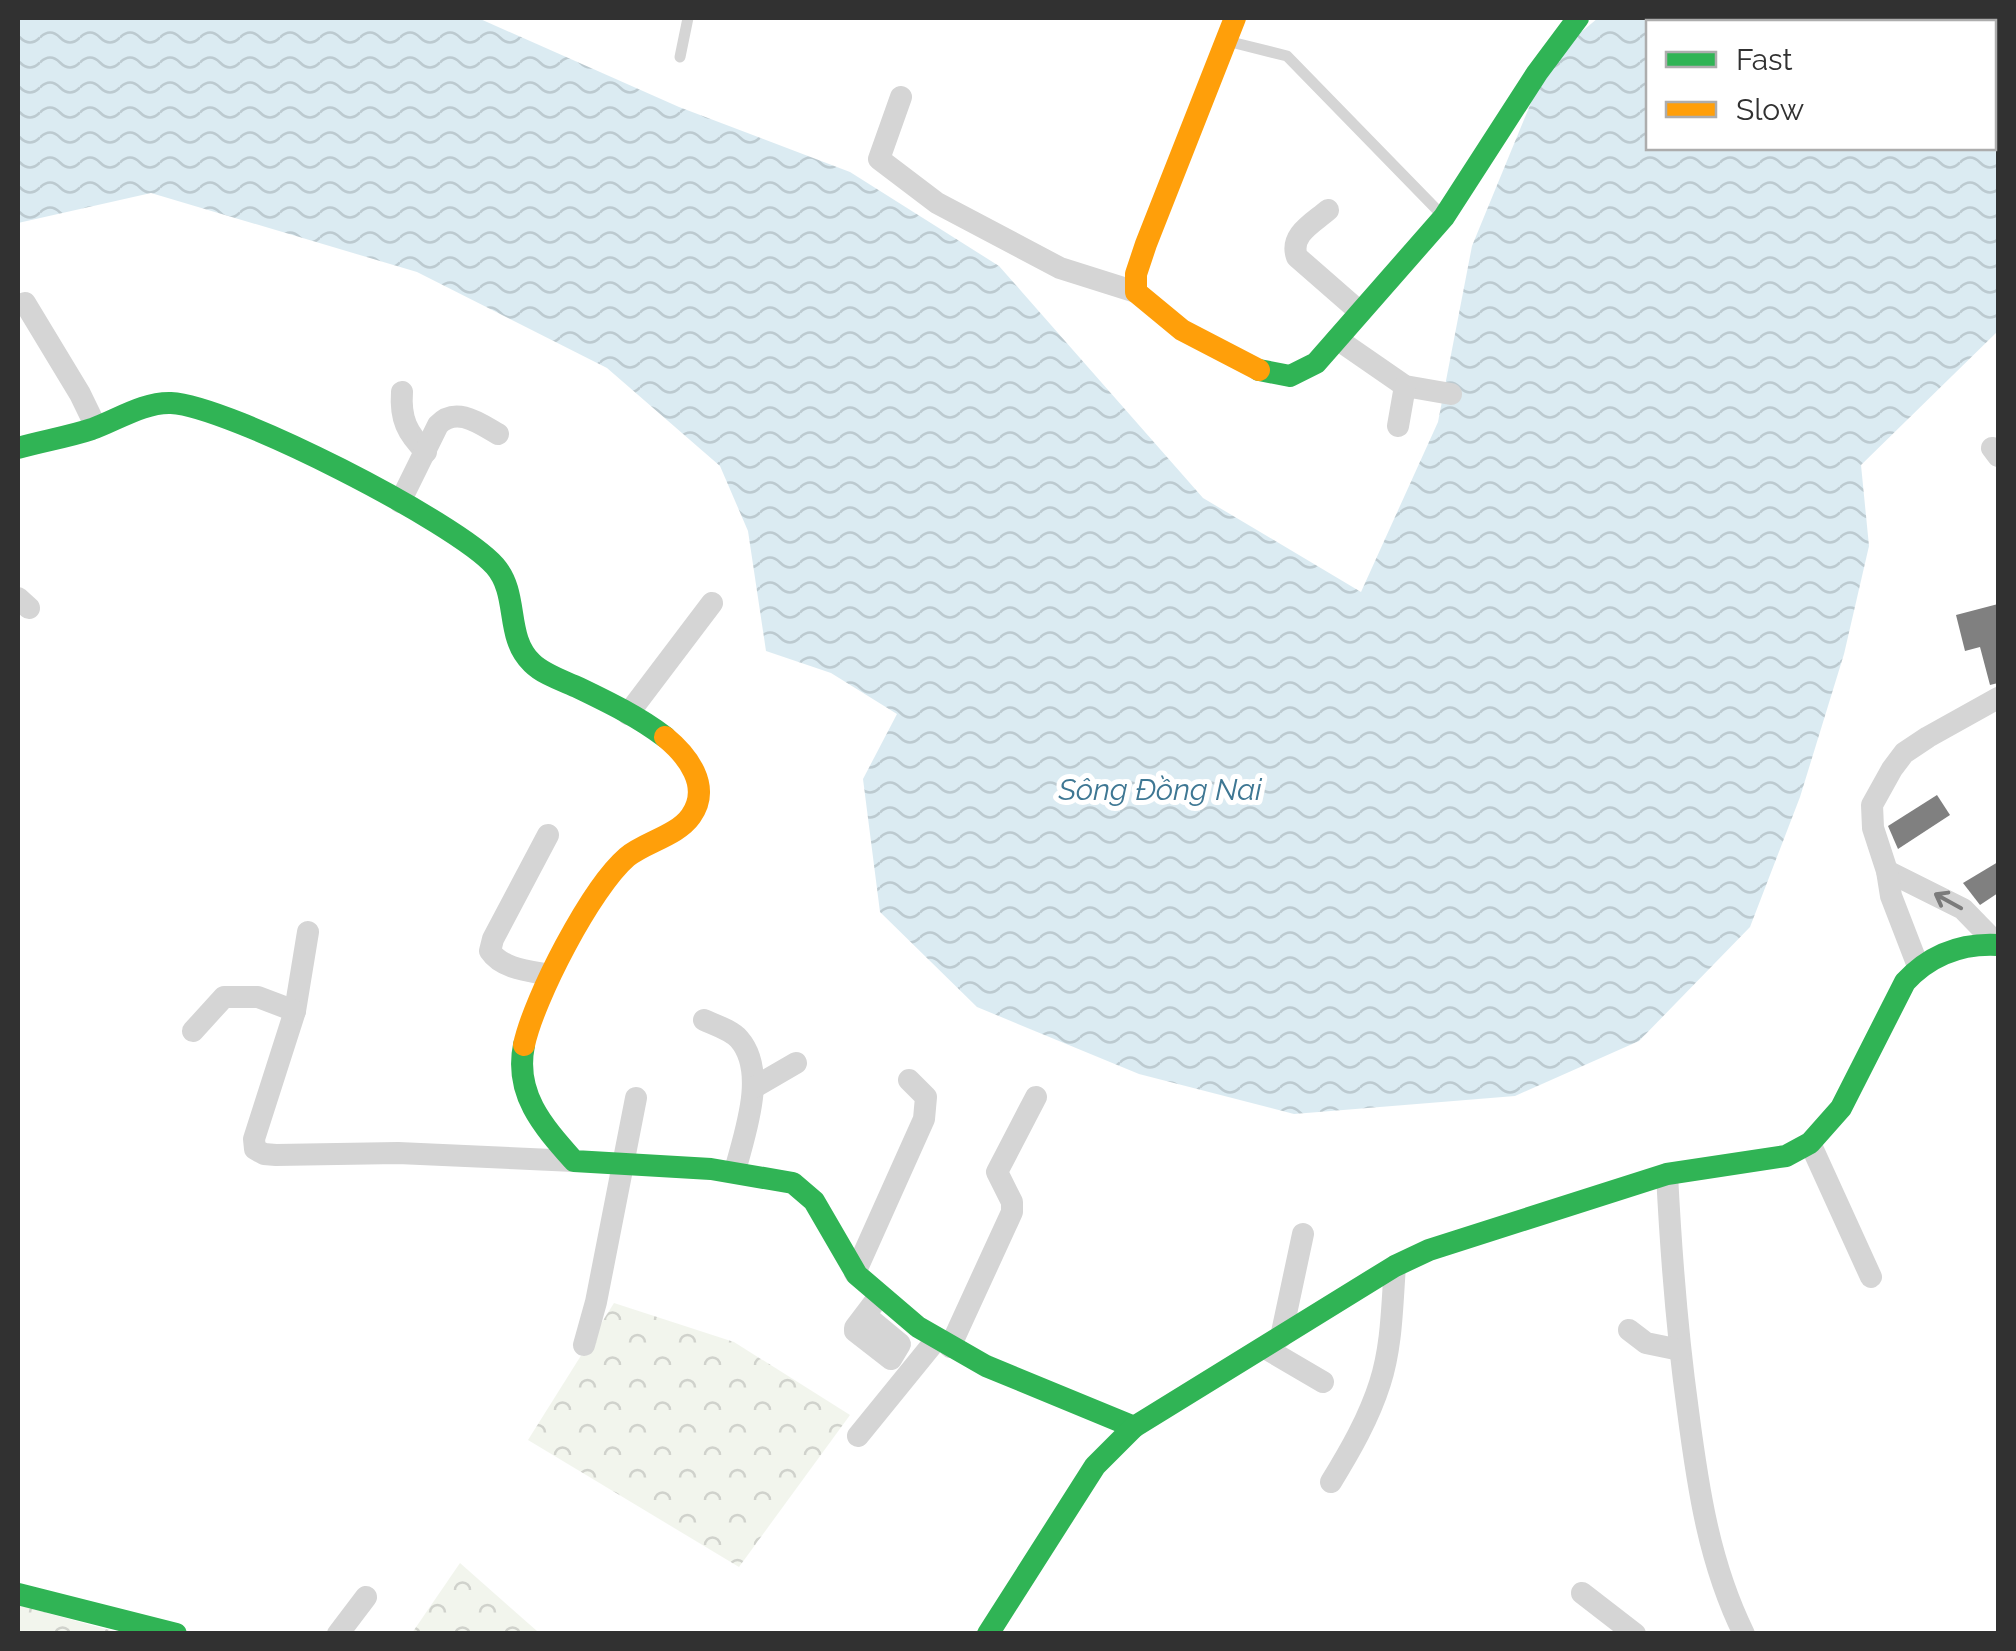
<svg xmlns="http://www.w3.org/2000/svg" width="2016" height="1651" font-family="Raleway,sans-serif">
  <defs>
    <pattern id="forest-crowns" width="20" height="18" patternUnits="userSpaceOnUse" patternTransform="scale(2.5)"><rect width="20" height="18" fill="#f2f5ed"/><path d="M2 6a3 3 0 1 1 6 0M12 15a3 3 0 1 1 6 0" fill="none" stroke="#d0d2cc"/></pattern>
    <pattern id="water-waves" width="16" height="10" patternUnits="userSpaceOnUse" patternTransform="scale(2.5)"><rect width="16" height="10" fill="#dbebf2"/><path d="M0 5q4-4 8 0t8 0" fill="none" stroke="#bccad0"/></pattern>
  </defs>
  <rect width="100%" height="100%" fill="#fff"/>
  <!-- forest -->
  <g fill="url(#forest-crowns)">
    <path d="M614 1303 734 1342 850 1415 739 1567 528 1440Z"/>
    <path d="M460 1563 537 1631 535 1633H412Z"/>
    <path d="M18 1605 124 1634H18Z"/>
  </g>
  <!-- water -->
  <path fill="url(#water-waves)" fill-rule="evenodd" d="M18 18H478L679 107 850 172 999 266 1203 498 1361 592 1438 422 1472 246 1549 59 1598 18H1998V331L1861 465 1869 546 1844 654 1800 797 1750 927 1639 1041 1515 1096 1294 1114 1139 1074 977 1007 880 912 863 779 897 714 831 673 766 651 748 531 720 466 607 368 417 272 151 193 18 223ZM1648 22H1994V148H1648Z"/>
  <!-- building -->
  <g fill="#808080">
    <path d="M1998 604V683L1990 685 1980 647 1965 651 1956 615Z"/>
    <path d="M1937 795 1950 815 1898 849 1888 826Z"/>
    <path d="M1998 862V893L1980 905 1963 883Z"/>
  </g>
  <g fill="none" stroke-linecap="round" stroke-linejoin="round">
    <!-- lane -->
    <g stroke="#d5d5d5" stroke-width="11">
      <path d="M1231 42 1287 56 1443 216"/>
      <path d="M680 57 688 18"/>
    </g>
    <!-- street -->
    <g stroke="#d5d5d5" stroke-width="22">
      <path d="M901 97 879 159 937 203 1060 268 1136 292"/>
      <path d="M1328 210C1313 223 1289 235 1297 257L1360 312"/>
      <path d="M25 303 80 394 96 427"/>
      <path d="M1337 339 1405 386 1451 394"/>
      <path d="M402 392C400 419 407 433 426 452"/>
      <path d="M1398 426 1405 386"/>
      <path d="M1992 448 1998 456"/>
      <path d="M400 502 438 425C456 406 479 423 498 434"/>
      <path d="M18 598 29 608"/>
      <path d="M628 714 712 603"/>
      <path d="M548 835 493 939 490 951C502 969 529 971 550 975"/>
      <path d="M1887 871 1963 909 1998 945"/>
      <path d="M308 932 295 1011 254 1139 255 1149 264 1154 276 1155 398 1153 574 1161"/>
      <path d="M1918 966 1891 896 1887 871 1873 828 1872 805 1892 769 1904 753 1928 737 1998 698"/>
      <path d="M704 1020C715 1025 731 1030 739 1039 768 1072 744 1135 735 1171"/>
      <path d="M193 1031 224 997H258L295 1011"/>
      <path d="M753 1088 796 1063"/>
      <path d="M1810 1143 1871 1277"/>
      <path d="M1667 1174C1671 1253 1677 1332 1688 1411 1698 1488 1709 1563 1744 1634"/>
      <path d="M855 1273 924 1119 926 1097 909 1080"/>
      <path d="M865 1315 900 1344 891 1359 855 1331V1328L880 1295"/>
      <path d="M1629 1330 1646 1343 1680 1350"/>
      <path d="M1281 1337 1303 1234"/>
      <path d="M584 1345 596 1302 636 1098"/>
      <path d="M950 1347 1012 1212V1202L997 1172 1036 1097"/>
      <path d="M1265 1348 1323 1382"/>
      <path d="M858 1436 936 1340"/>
      <path d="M1331 1482C1350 1451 1369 1418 1380 1383 1392 1346 1392 1305 1395 1266"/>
      <path d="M1582 1593 1635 1634"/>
      <path d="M338 1634 366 1597"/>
    </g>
    <!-- fast -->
    <g stroke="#30b455" stroke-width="22">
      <path d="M1259 370 1290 376 1316 363 1444 217 1537 73 1578 18"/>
      <path d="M18 448C42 441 68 437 92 429 117 420 144 402 171 403 230 406 456 522 495 566 520 595 504 636 532 663 544 675 564 681 579 688 608 702 639 717 665 737"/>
      <path d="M524 1045C514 1094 543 1126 574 1161L711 1169 793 1183 814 1201 857 1275 918 1327 986 1366 1134 1427"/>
      <path d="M18 1594 176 1634"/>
      <path d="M988 1634 1095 1466 1134 1427 1395 1266 1429 1250 1667 1174 1786 1156 1810 1143 1841 1108 1905 982C1930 955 1961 943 1998 945"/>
    </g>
    <!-- slow -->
    <g stroke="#ff9f0a" stroke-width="22">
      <path d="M1235 18 1146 244 1136 274V292L1182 330 1259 370"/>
      <path d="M524 1045C534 998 591 888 627 857 645 842 677 836 691 816 712 786 687 755 665 737"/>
    </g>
  </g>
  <!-- one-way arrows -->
  <defs><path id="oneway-shaft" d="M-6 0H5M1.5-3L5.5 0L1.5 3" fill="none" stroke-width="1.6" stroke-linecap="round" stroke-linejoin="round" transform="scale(2.5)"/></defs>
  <use stroke="#7b7b7b" href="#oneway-shaft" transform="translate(1948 901) rotate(-151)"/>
  <g text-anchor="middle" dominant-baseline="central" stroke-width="10" stroke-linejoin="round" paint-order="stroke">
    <!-- water labels -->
    <g font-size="30" font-style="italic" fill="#3e7793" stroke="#fff">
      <text x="1160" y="789">Sông Đồng Nai</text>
    </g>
  </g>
  <!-- border -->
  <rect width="2016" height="1651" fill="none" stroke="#313131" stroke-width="40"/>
  <!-- legend -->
  <rect x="1646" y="20" width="350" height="130" fill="#ffffff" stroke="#adadad" stroke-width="2.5"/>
  <rect x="1666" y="52" width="50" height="15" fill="#30b455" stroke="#adadad" stroke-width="2.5"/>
  <text x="1736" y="70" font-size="30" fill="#313131">Fast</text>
  <rect x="1666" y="102" width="50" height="15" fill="#ff9f0a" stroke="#adadad" stroke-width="2.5"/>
  <text x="1736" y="120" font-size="30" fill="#313131">Slow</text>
</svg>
